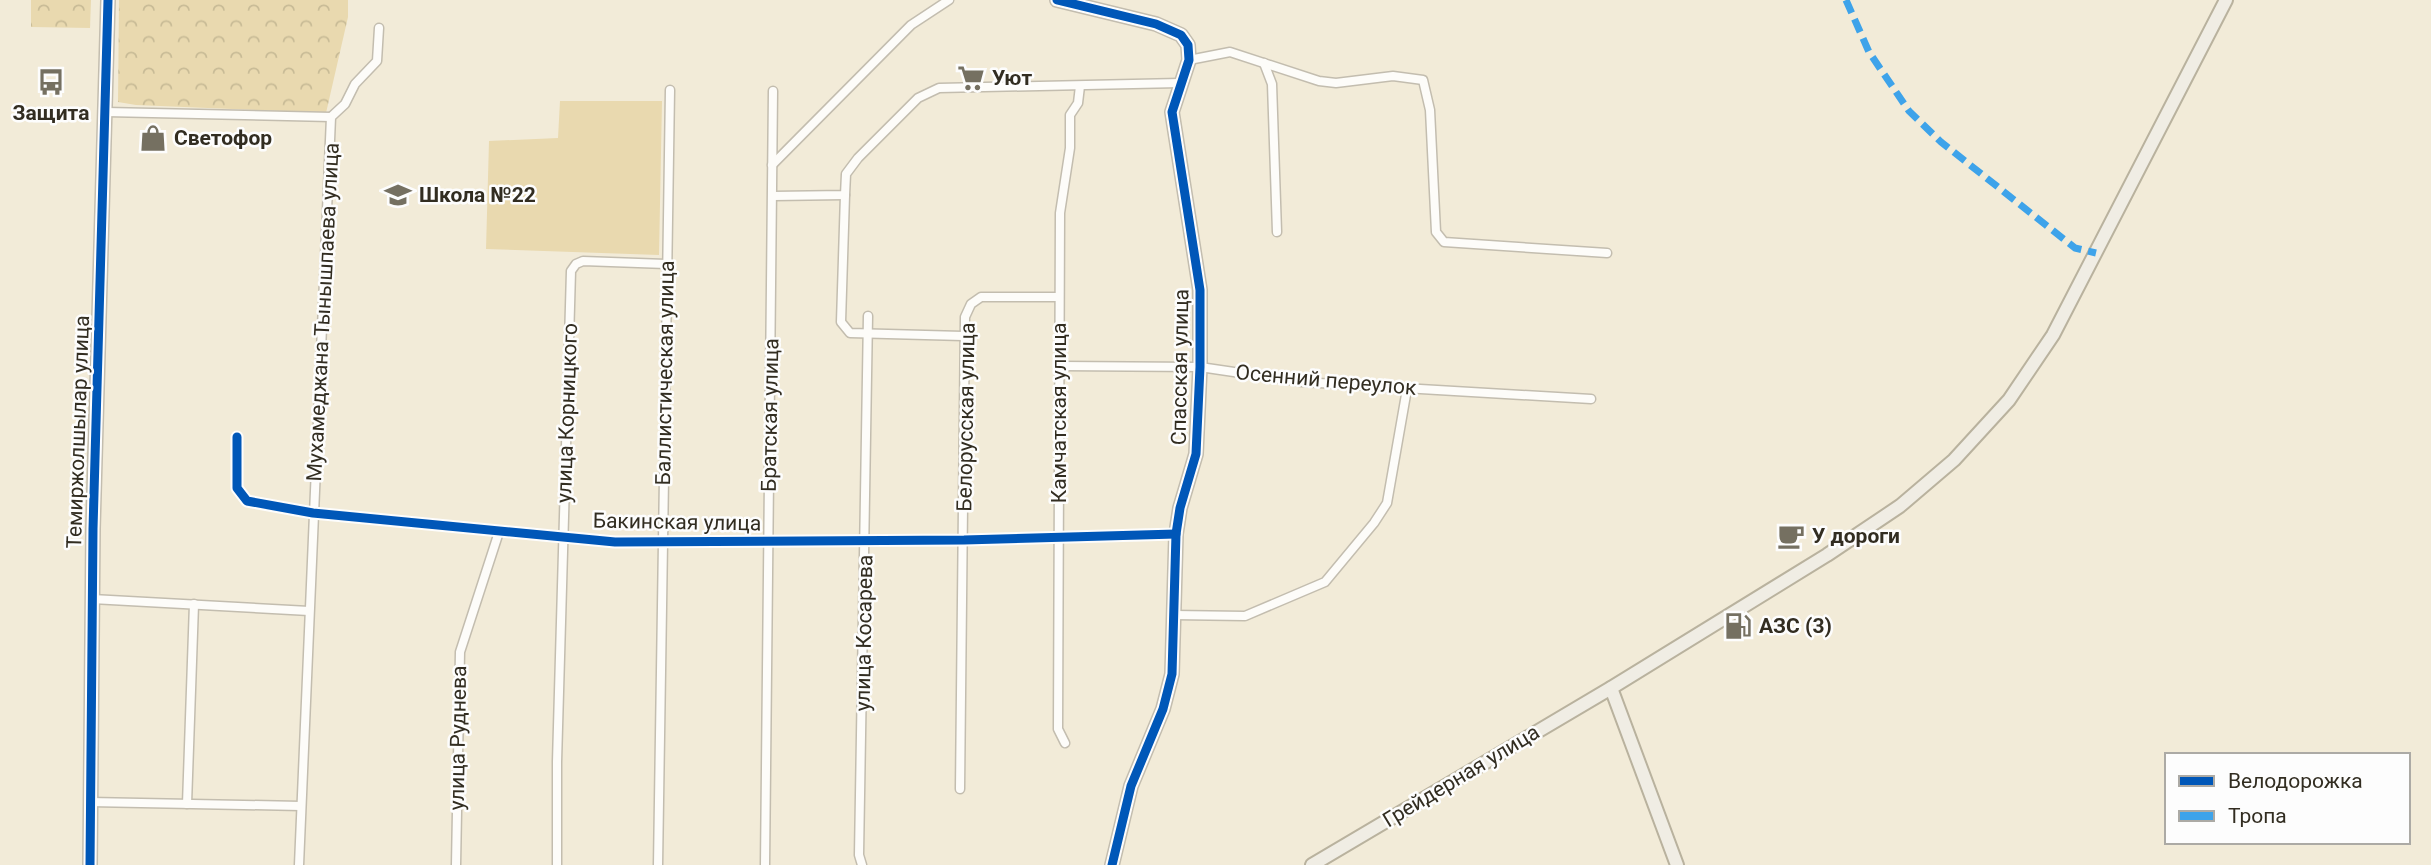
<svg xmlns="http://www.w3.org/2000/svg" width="2431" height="865" font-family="Roboto,sans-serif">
  <defs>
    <pattern id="park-crowns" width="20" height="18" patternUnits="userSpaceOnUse" patternTransform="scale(1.75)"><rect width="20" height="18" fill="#e9d9af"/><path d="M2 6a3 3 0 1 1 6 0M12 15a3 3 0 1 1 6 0" fill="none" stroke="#c8bb96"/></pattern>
  </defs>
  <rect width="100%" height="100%" fill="#f2ebd8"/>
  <!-- park -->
  <g fill="url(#park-crowns)">
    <path d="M31 0H91L90 28 31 27Z"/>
    <path d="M119 0H348V17L326 113 136 105 118 102Z"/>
  </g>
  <!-- pitch -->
  <path fill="#e9d9af" d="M560 101H662L659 255 486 249 489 141 558 138Z"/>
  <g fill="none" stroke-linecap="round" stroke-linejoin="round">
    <defs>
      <g id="street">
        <path d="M1189 60 1230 52 1319 81 1336 83 1393 76 1423 80 1430 110 1436 232 1444 242 1607 253"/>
        <path d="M1264 63 1272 84 1277 232"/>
        <path d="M106 112 331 117"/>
        <path d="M772 165 911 25 949 0"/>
        <path d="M845 195 841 322 850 333 963 336"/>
        <path d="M773 196 845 195 846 174 858 158 918 98 939 88 1180 83"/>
        <path d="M1060 366 1200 367 1302 382 1591 399"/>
        <path d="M237 437V488L247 501 313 513 615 542 964 540 1176 534"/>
        <path d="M92 599 309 611"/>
        <path d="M1174 615 1245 616 1325 582 1374 523 1387 503 1407 389"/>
        <path d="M1065 743 1058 729 1060 213 1070 148V115L1078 103 1080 86"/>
        <path d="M960 789 965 317 971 304 981 297H1059"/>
        <path d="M90 802 301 806"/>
        <path d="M187 804 194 604"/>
        <path d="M299 865 331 117 345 104 355 84 377 61 379 28"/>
        <path d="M456 865 460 652 499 532"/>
        <path d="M557 865V762L571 271 576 264 583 261 666 264"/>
        <path d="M658 865 670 90"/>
        <path d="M765 865 773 91"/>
        <path d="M862 865 859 855 868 316"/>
      </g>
      <g id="secondary">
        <path d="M1057 0 1156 24 1181 35 1188 45 1189 60 1172 112 1200 290V367L1196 454 1180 508 1176 534 1172 674 1163 709 1131 786 1112 865"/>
        <path d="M90 865 93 529 108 0"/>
      </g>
      <g id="primary">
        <path d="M1611 688 1677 865"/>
        <path d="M1312 865 1611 688 1827 555 1900 506 1954 460 2009 400 2053 335 2226 0"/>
      </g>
    </defs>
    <!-- street casing -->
    <use href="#street" stroke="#c3bdaf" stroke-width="11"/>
    <!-- secondary casing -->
    <use href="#secondary" stroke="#c3bdaf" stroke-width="16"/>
    <!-- primary casing -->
    <use href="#primary" stroke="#b9b29e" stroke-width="16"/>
    <!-- street -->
    <use href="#street" stroke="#fdfcf9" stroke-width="8"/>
    <!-- secondary -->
    <use href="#secondary" stroke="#f6f4ef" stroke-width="12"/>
    <!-- primary -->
    <use href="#primary" stroke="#f0ede4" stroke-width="12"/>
    <!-- quiet -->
    <path stroke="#3ea3ea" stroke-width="7" stroke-dasharray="14 7" stroke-linecap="butt" d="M1846 0 1869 52 1909 111 1941 142 2075 248 2096 253"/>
    <defs>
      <g id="cycleway">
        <path d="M1057 0 1156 24 1181 35 1188 45 1189 60 1172 112 1200 290V367L1196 454 1180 508 1176 534 1172 674 1163 709 1131 786 1112 865"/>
        <path d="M237 437V488L247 501 313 513 615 542 964 540 1176 534"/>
        <path d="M90 865 93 529 108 0"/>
      </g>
    </defs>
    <!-- cycleway casing -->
    <use href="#cycleway" stroke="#fdfdfd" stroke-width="13"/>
    <!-- cycleway -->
    <use href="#cycleway" stroke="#0057b8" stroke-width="9"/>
  </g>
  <!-- icons -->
  <defs>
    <symbol id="supermarket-bare" viewBox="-9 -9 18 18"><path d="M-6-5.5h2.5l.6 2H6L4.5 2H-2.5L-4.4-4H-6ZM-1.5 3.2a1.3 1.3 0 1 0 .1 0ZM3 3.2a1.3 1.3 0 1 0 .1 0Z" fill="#757061" stroke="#fdfdfd" stroke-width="2.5" paint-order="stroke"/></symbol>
    <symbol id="bus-bare" viewBox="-9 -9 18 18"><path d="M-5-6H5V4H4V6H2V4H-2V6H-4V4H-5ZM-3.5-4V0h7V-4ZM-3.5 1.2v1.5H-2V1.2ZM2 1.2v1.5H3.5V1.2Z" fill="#757061" stroke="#fdfdfd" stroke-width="2.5" paint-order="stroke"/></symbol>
    <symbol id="shop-bare" viewBox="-9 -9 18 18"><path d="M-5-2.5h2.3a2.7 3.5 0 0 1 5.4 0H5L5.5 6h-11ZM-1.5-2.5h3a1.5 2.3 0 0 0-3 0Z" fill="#757061" stroke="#fdfdfd" stroke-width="2.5" paint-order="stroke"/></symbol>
    <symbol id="school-bare" viewBox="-9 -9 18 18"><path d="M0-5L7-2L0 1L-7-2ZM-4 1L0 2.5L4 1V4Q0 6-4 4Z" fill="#757061" stroke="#fdfdfd" stroke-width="2.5" paint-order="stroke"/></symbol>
    <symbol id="cafe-bare" viewBox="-9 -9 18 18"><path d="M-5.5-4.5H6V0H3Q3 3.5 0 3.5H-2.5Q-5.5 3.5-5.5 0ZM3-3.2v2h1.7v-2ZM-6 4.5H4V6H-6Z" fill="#757061" stroke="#fdfdfd" stroke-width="2.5" paint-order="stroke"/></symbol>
    <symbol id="fuel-bare" viewBox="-9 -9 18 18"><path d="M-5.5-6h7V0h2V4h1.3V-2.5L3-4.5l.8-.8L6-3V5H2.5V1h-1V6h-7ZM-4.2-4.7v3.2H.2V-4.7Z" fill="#757061" stroke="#fdfdfd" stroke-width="2.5" paint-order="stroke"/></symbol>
  </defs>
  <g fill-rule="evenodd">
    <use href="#supermarket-bare" x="952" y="59" width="38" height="38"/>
    <use href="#bus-bare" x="32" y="63" width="38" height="38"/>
    <use href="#shop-bare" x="134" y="119" width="38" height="38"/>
    <use href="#school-bare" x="379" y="176" width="38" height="38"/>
    <use href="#cafe-bare" x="1772" y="517" width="38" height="38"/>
    <use href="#fuel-bare" x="1719" y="607" width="38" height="38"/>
  </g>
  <g text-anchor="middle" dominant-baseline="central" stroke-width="5" stroke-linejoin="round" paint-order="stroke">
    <!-- poi labels -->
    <g font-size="21" font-weight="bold" fill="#322d21" stroke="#fdfdfd" text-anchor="start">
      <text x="992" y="78">Уют</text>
      <text x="51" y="113" text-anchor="middle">Защита</text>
      <text x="174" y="138">Светофор</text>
      <text x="419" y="195">Школа №22</text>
      <text x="1812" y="536">У дороги</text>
      <text x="1759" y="626">АЗС (3)</text>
    </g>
    <!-- street labels -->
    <g font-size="21" fill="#322d21" stroke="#fdfdfd">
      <text transform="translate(323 312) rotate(-87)">Мухамеджана Тынышпаева улица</text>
      <text transform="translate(1180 367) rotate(-89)">Спасская улица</text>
      <text transform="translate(665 373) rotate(-89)">Баллистическая улица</text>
      <text transform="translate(1326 380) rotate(5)">Осенний переулок</text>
      <text transform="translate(567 413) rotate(-88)">улица Корницкого</text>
      <text transform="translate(1059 413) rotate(-90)">Камчатская улица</text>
      <text transform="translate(770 415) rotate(-89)">Братская улица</text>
      <text transform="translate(966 417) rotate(-89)">Белорусская улица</text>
      <text transform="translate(78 432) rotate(-88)">Темиржолшылар улица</text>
      <text transform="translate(677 522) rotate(1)">Бакинская улица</text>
      <text transform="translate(864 633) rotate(-89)">улица Косарева</text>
      <text transform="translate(458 738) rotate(-89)">улица Руднева</text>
      <text transform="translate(1461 776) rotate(-31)">Грейдерная улица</text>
    </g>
  </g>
  <!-- legend -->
  <rect x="2165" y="753" width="245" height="91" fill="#fdfdfd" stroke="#acaaa5" stroke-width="2"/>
  <rect x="2179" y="776" width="35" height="10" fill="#0057b8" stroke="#acaaa5" stroke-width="2"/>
  <text x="2228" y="788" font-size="21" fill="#322d21">Велодорожка</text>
  <rect x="2179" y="811" width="35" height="10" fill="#3ea3ea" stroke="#acaaa5" stroke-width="2"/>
  <text x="2228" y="823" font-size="21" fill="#322d21">Тропа</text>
</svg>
